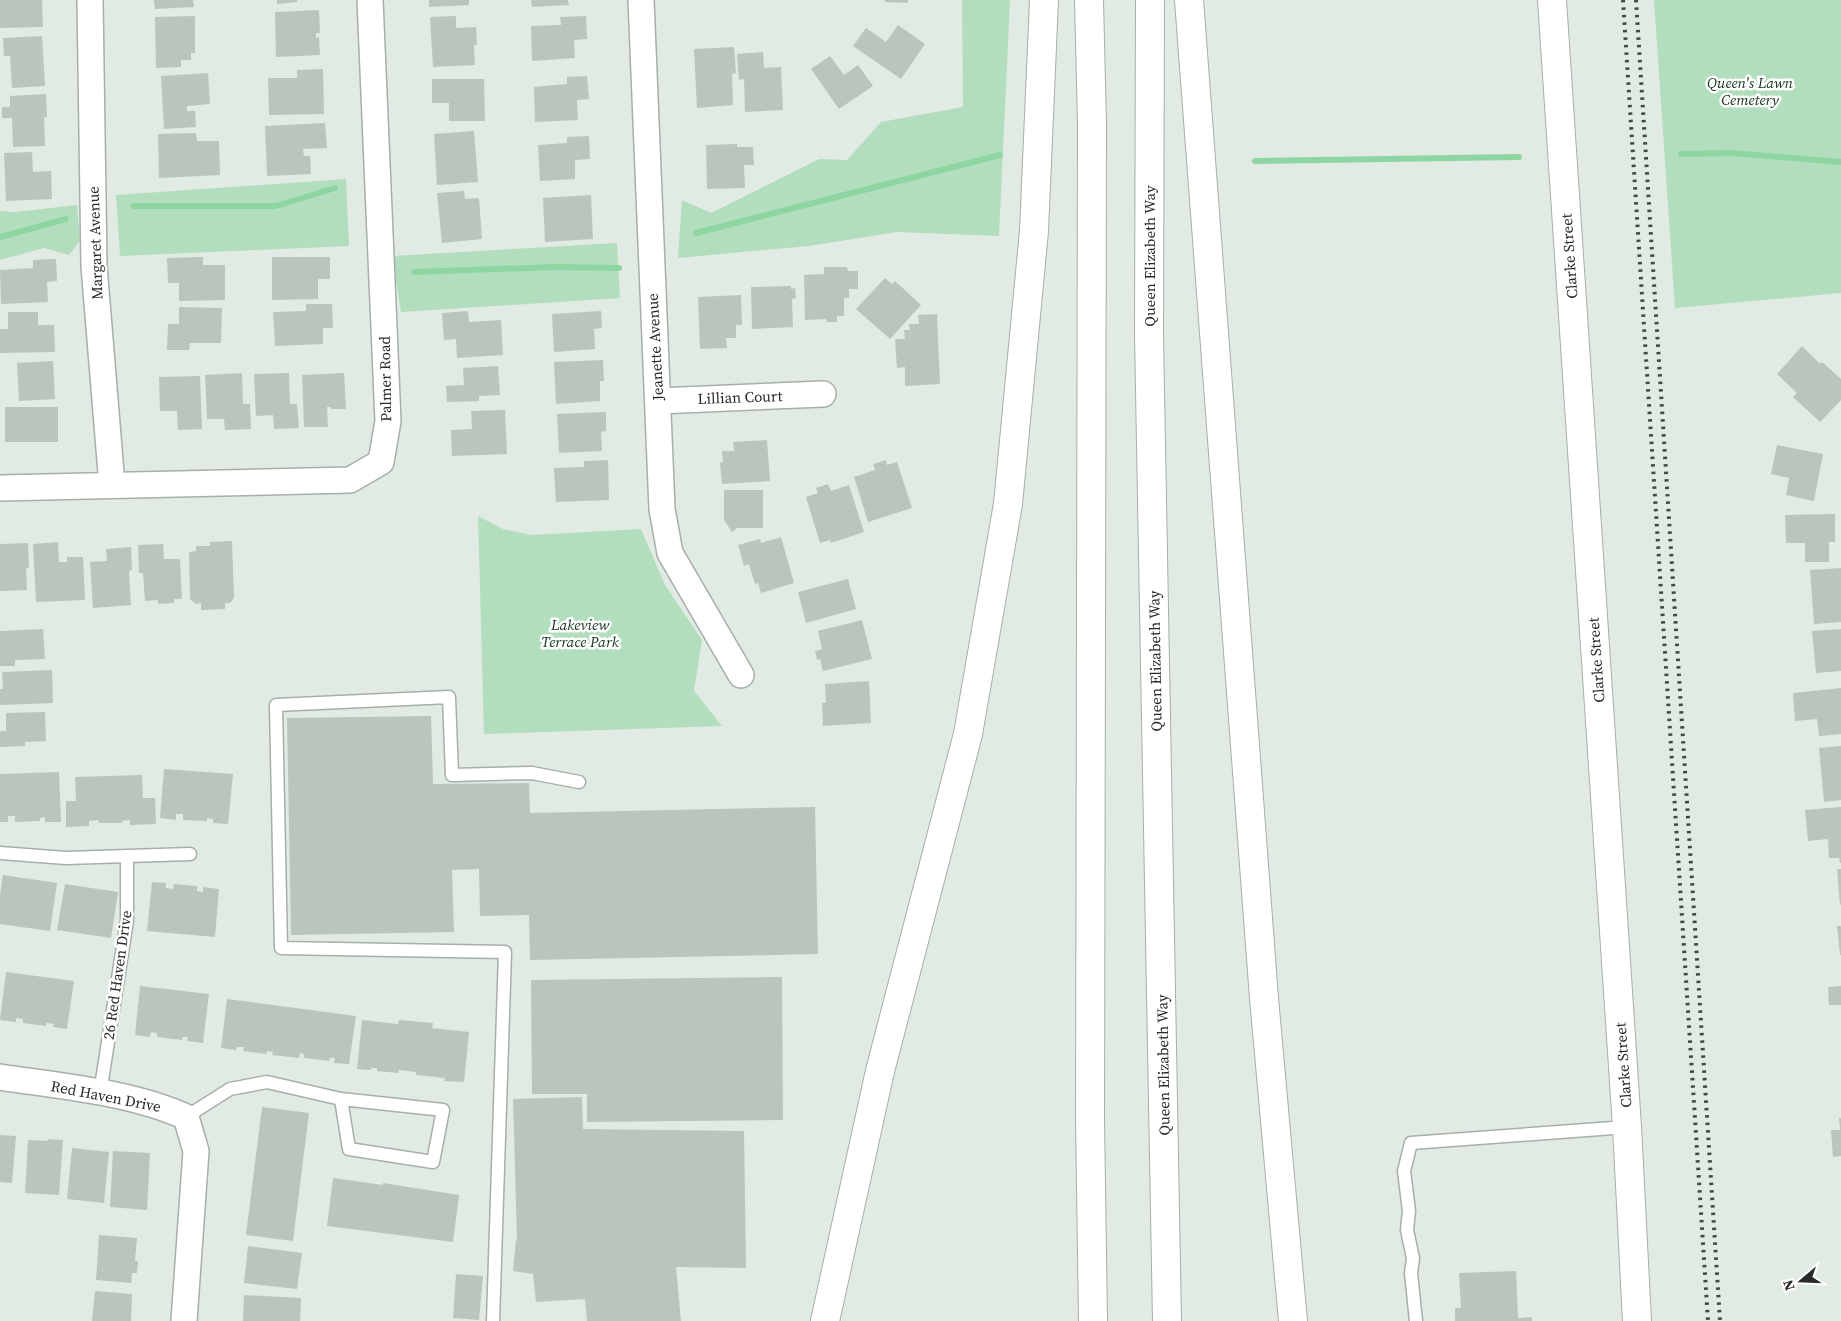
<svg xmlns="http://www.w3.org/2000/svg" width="1841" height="1321" font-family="'Source Serif 4',serif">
  <rect width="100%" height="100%" fill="#e1eae3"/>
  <!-- green -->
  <g fill="#b3debd">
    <path d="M962 0H1010L999 236 897 232 809 246 678 258 682 200 711 213 819 159 847 160 881 122 963 107Z"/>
    <path d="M1654 0H1841V293L1675 308Z"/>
    <path d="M346 179 349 246 120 256 116 195Z"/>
    <path d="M77 205 80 241 69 255 44 248 0 260V211L15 212Z"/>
    <path d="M617 243 620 298 401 312 392 256Z"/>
    <path d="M478 516 503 529 531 535 641 529 665 585 702 640 694 691 722 726 484 734Z"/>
  </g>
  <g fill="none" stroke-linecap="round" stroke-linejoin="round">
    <!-- stream -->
    <g stroke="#8dd6a1" stroke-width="6">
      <path d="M1681 154 1732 153 1841 162"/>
      <path d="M1255 161 1519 157"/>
      <path d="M134 206H276L335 188"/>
      <path d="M696 233 1000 155"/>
      <path d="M0 237 66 219"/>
      <path d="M414 272 555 267 619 268"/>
    </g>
  </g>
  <!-- building -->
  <g fill="#bcc4be">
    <path d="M0 0H42L43 27 0 28Z"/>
    <path d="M154 0H193L194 7 155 9Z"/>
    <path d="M277 0H297V2L277 4Z"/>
    <path d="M429 0H469V5L429 7Z"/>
    <path d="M531 0H568L569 5 532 7Z"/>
    <path d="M885 0H908V3L885 2Z"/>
    <path d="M319 10 320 33H316V38L319 37 320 55 276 57 275 12Z"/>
    <path d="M195 16V53H191V60H181V67L156 68 155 17Z"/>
    <path d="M456 16V28L476 27 477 45H474L475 65 433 67 430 17Z"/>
    <path d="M586 16 587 39 574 40 575 58 532 61 531 26 561 25 560 17Z"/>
    <path d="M898 25 925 44 901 79 853 46 866 28 886 42Z"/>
    <path d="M42 36 45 86 12 88 10 56H4L3 38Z"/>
    <path d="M734 47 736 73 732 74 733 105 697 108 694 49Z"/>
    <path d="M763 52 764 68 781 67 783 110 745 112 744 79 739 80 737 54Z"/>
    <path d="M830 56 844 75 858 65 873 86 839 109 811 69Z"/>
    <path d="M323 69 324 114 269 115 268 78H297V70Z"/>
    <path d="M208 73 210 104 187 106V111H195L196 127 164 129 161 76Z"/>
    <path d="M587 76 589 99 577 100 578 120 535 122 534 87 567 84V77Z"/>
    <path d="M432 79H484L485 121H449V103H432Z"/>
    <path d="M46 94 47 117H44L45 146 13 147 12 118H2V107H10V96Z"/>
    <path d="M325 123 327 148 303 149 304 156H310L311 174 267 176 265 126Z"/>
    <path d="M474 131 478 182 437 185 434 134Z"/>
    <path d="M196 133 197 141H219L220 175 159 178 158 134Z"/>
    <path d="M589 136 590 159 575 160V179L540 181 538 145 567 143V137Z"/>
    <path d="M737 144V147H753L754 165H744L745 188 707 189 706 145Z"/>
    <path d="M32 152 33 172 51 171 52 199 6 201 4 153Z"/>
    <path d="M464 191 465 199 479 198 482 239 442 243 437 193Z"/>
    <path d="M591 195 593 239 545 242 543 198Z"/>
    <path d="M203 257V265H225V300L179 301V283H168L167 258Z"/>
    <path d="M272 257H330V279H318V299L272 300Z"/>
    <path d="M56 259 57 281 47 282 48 302 1 304 0 270 33 268V260Z"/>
    <path d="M824 267H847L848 271H858V289H849V298H844V316H837V322H827L826 319 805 320 804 275 824 274Z"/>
    <path d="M885 278 892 284 895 281 921 305 890 339 856 309Z"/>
    <path d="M791 286V289L795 288 796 298 792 299 793 327 752 329 751 287Z"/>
    <path d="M741 295 742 325H736V338H726L727 348 700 349 698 297Z"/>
    <path d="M306 304H332L333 328H323V344L275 346 273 312 306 311Z"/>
    <path d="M179 307 222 308 221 343H190L189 350H167L168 324H179Z"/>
    <path d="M468 311 469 322 501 320 503 355 457 358 456 339 444 340 442 313Z"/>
    <path d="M601 311 602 328 594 329 595 349 554 352 552 314Z"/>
    <path d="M8 312H38V325H54L55 352 0 353V329H8Z"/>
    <path d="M937 314 940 384 905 386V367L897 368 895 339H905L904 330H910L909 324H919L918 315Z"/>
    <path d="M1802 346 1820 364 1822 362 1841 379V400L1820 422 1793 397 1797 393 1777 374Z"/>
    <path d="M603 360 604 381H600V401L556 404 554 362Z"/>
    <path d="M53 361 55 399 19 401 17 363Z"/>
    <path d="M498 366 500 395 479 396V401L447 402 446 386 464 385 463 368Z"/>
    <path d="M242 373 243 404H250L251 429 225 430 224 419H207L205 375Z"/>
    <path d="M289 373 290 404H297L299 428 274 429 273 415 256 416 254 374Z"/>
    <path d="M344 373 346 409H331V407H327L328 427H304L302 375Z"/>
    <path d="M200 376 202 429 178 430 177 411H160L159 377Z"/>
    <rect x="5" y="407" width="53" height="35"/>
    <path d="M505 410 507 454 452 456 451 430 472 429 471 411Z"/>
    <path d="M606 412V431L601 432 602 451 559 453 557 414Z"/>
    <path d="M767 440 770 481 722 484 720 463 723 462 722 451H734L733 442Z"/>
    <path d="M1777 445 1823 454 1814 501 1786 495 1789 478 1771 474Z"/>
    <path d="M608 460 609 500 556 502 554 468 584 467V461Z"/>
    <path d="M886 460 887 465 897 462 912 508 868 522 854 477 875 470 873 464Z"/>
    <path d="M828 484 831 491 849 485 864 532 831 543 830 540 820 543 806 497 818 493 816 488Z"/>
    <path d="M724 490H763V528H737L732 532 724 520Z"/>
    <path d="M1835 514V542H1829V562H1805V543H1786L1785 515Z"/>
    <path d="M781 537 794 583 761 593 758 583 755 584 749 564 744 566 738 545 760 539 761 543Z"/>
    <path d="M232 541 234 598 230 603H225V609L201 610V603L196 604 190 599 189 552 196 551V546H210V542Z"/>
    <path d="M58 542 59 562H67V557H83L85 600 36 602 33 544Z"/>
    <path d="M28 543 29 568H26L27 590 0 591V544Z"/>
    <path d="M163 544 164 559H179L180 561 182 599H174V603L158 604V600L145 601 143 573H139L138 545Z"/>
    <path d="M131 547 132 570 129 571 131 605 93 608 90 562 107 561 106 549Z"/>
    <path d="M1841 568V622L1814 624 1810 570Z"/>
    <path d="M848 579 856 609 806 623 798 592Z"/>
    <path d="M862 620 872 659 823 671 820 659 817 660 815 651 822 649 818 631Z"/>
    <path d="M43 629 45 659 15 660V666H0V631Z"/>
    <path d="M1841 629V671L1816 673 1812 631Z"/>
    <path d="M52 670 53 703 0 705V689H3L2 672Z"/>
    <path d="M869 681 871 723 823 726 822 703H826L825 684Z"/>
    <path d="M1841 688V734L1819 736 1817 719 1795 721 1793 693Z"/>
    <path d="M45 712 46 741 25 742V746L0 747V731H6V713Z"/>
    <path d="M431 716 433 784 529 783 530 813 815 807 818 954 530 960 529 915 480 916 479 869 452 870 454 932 291 935 287 718Z"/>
    <path d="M1841 746V800L1824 802 1819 748Z"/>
    <path d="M164 769 233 774 228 824 213 823V819L207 818V821L183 820V814H176V820L160 818Z"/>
    <path d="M59 772 61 822H45V817L40 818V821L15 822V816H8V822H0V774Z"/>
    <path d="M142 775 143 798H155L156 824 130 825V820L122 821V823H99L98 820 89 821V826L66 827V801H76L75 777Z"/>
    <path d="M1841 807V863H1840L1839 858H1829L1828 839 1808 841 1805 810Z"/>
    <path d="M1837 869H1841V904L1840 905Z"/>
    <path d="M3 875 57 883 50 931 0 924V895Z"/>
    <path d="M152 882 166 883V888L173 889 174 884 197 886V891L203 892V887L219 889 215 937 147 931Z"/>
    <path d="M65 884 118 892 111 938 57 930Z"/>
    <path d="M1837 926H1841V955H1840Z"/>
    <path d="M6 972 74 981 67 1029 53 1027 54 1024 46 1023V1026L23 1023V1019L16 1018V1022L0 1020Z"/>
    <path d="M782 977 783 1120 587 1122V1094H532L531 980Z"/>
    <path d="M140 986 209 994 203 1043 187 1041 188 1037H183L182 1040 157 1037V1033L151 1032 150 1037 135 1035Z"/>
    <path d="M1841 986V1005H1829L1828 987Z"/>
    <path d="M227 999 356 1016 349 1064 334 1063 335 1058H330L329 1061 304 1058V1054L300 1053 299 1058 272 1055 273 1052 267 1051V1054L243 1051 244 1047H237L236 1050 221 1048Z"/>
    <path d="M362 1020 398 1024 399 1020 433 1023 432 1028 469 1032 464 1082 444 1081 445 1078 416 1075V1072L399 1070 398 1073 377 1071V1068H371V1070L357 1069Z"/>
    <path d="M582 1097 583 1129 744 1131 746 1268 676 1267 681 1321H587L585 1299 536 1302 533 1274 513 1271 516 1240H517L513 1099Z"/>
    <path d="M262 1107 309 1113 293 1241 246 1235Z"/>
    <path d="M1839 1118H1841V1156L1833 1157 1831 1130H1840Z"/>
    <path d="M0 1135 16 1136 12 1183 0 1182Z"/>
    <path d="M48 1139 63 1140 59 1195 25 1193 28 1140 48 1141Z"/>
    <path d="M72 1148 109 1152 104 1203 67 1199Z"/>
    <path d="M113 1151 150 1153 147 1210 110 1207Z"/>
    <path d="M333 1178 383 1185V1183L459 1195 453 1242 327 1226Z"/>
    <path d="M99 1235 137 1238 135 1261H138L137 1273H132L131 1283 96 1280Z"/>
    <path d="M248 1246 302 1253 297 1289 244 1283Z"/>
    <path d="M1516 1271 1518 1318 1532 1317V1321H1455V1308H1461L1459 1273Z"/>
    <path d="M456 1274 483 1276 479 1320 453 1318Z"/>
    <path d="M95 1291 132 1294 131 1321H92Z"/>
    <path d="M244 1295 301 1298 300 1321H243Z"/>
  </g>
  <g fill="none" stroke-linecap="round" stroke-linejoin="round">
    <defs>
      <g id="lane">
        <path d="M0 853 66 858 190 854"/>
        <path d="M100 1093 127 921V857"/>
        <path d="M186 1117 230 1089 267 1082 341 1099 443 1110 433 1162 349 1149 341 1099"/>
        <path d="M493 1321 505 952 281 948 276 705 449 697 452 775 532 773 579 782"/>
        <path d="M1416 1321 1411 1273 1413 1258 1407 1230 1409 1211 1404 1171 1411 1143 1627 1127"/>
      </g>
      <g id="street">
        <path d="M90 0 94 266 112 485"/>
        <path d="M641 0 662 509 670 553 741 675"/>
        <path d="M658 401 823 394"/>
        <path d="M0 488 350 480 381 462 388 421 370 0"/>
        <path d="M0 1077C59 1086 132 1092 186 1117L196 1151 184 1321"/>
      </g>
      <path id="secondary" d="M1552 0 1627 1127 1637 1321"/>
      <g id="highway">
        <path d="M1089 0 1092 124 1090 1119 1093 1321"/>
        <path d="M1150 0 1149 335 1167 1321"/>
        <path d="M1189 0 1264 998 1293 1321"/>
        <path d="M825 1321 880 1071 968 734 1008 504 1034 231 1044 0"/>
      </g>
    </defs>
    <!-- lane casing -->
    <use href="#lane" stroke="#a7afa9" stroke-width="15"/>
    <!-- street casing -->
    <use href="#street" stroke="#a7afa9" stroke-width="28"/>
    <!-- secondary casing -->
    <use href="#secondary" stroke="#a7afa9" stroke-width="30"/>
    <!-- highway casing -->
    <use href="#highway" stroke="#a7afa9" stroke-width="30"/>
    <!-- lane -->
    <use href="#lane" stroke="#fff" stroke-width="12"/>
    <!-- street -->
    <use href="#street" stroke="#fff" stroke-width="25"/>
    <!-- secondary -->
    <use href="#secondary" stroke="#fff" stroke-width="28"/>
    <!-- highway -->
    <use href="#highway" stroke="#fff" stroke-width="28"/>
    <!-- rail -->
    <g stroke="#444845" stroke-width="4" stroke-dasharray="2.5 5" stroke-linecap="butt">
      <path d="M1623 0 1708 1321"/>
      <path d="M1636 0 1720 1321"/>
    </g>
  </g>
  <g text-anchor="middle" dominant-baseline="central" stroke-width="5" stroke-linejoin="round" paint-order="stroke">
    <!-- park labels -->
    <g font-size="15" font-style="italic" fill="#14331e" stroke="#fff">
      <text x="1750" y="82">Queen's Lawn<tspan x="1750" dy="17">Cemetery</tspan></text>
      <text x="580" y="624">Lakeview<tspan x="580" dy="17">Terrace Park</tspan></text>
    </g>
    <!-- street labels -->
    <g font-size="15" fill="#282b28" stroke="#fff">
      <text transform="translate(95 243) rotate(-92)">Margaret Avenue</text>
      <text transform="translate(1149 256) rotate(-90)">Queen Elizabeth Way</text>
      <text transform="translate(1569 256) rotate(-94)">Clarke Street</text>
      <text transform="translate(655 347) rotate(-93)">Jeanette Avenue</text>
      <text transform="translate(385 379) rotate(-91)">Palmer Road</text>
      <text transform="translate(740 397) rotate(-2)">Lillian Court</text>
      <text transform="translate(1596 660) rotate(-94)">Clarke Street</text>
      <text transform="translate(1155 661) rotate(-91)">Queen Elizabeth Way</text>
      <text transform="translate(117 975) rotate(-82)">26 Red Haven Drive</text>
      <text transform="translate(1163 1065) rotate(-91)">Queen Elizabeth Way</text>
      <text transform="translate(1623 1065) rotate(-94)">Clarke Street</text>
      <text transform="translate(106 1096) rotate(11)">Red Haven Drive</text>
    </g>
  </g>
  <!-- north arrow -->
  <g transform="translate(1801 1281) rotate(251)" stroke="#ffffff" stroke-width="4" paint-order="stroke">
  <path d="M0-4L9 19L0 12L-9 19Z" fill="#282b28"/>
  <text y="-8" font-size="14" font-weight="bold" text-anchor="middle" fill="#282b28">N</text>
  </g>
</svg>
